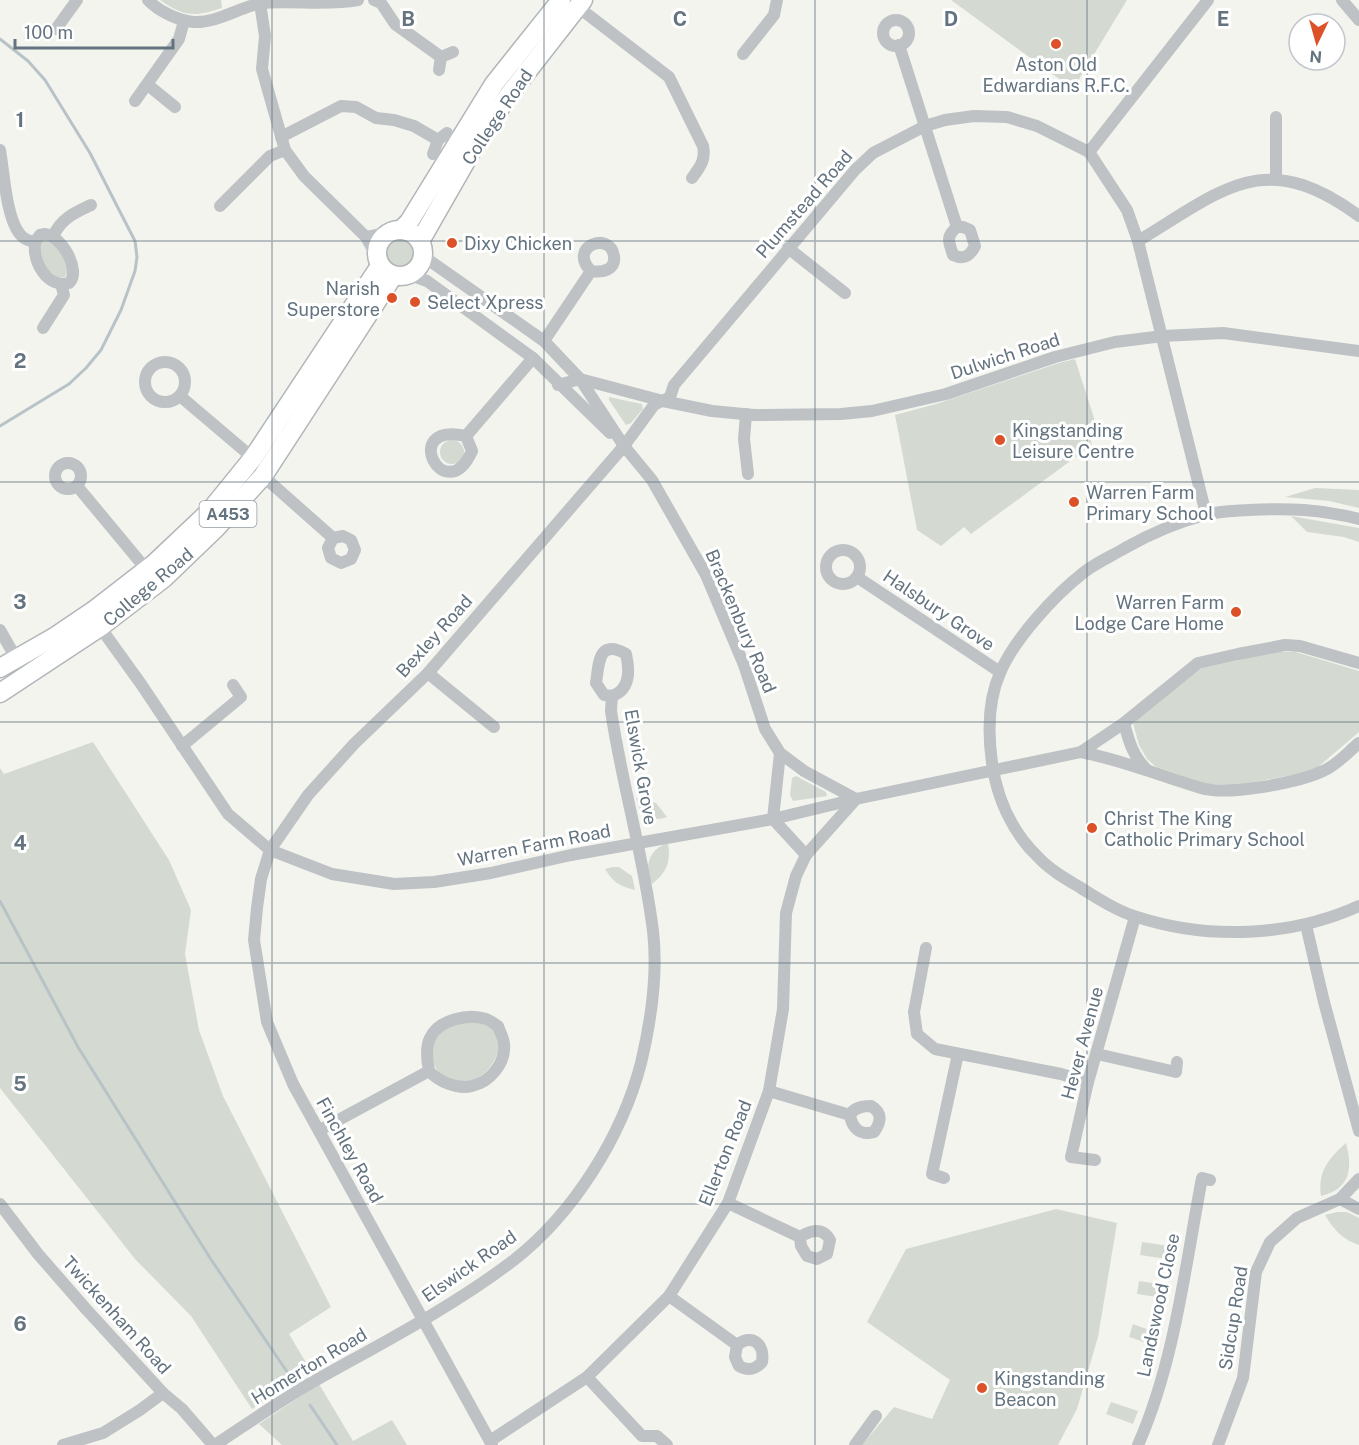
<svg xmlns="http://www.w3.org/2000/svg" width="1359" height="1445" font-family="'Public Sans',sans-serif">
  <rect width="100%" height="100%" fill="#f4f4ef"/>
  <!-- green -->
  <g fill="#d4dad1">
    <path d="M160 0H221L222 8C195 17 184 17 160 0Z"/>
    <path d="M951 0H1127L1073 89Z"/>
    <path d="M46 237 59 248 68 270 65 277H58L43 268 39 255 41 239Z"/>
    <circle cx="399" cy="255" r="16"/>
    <path d="M1075 359 1095 421 1086 425 1092 445 971 534 964 527 941 546 917 530 895 415 936 404 1059 363Z"/>
    <path d="M609 397 642 404 643 409 631 423 626 425 609 400Z"/>
    <circle cx="452" cy="452" r="12"/>
    <path d="M1315 488 1359 490V508L1329 501 1285 497Z"/>
    <path d="M1291 516 1359 528V542L1344 537 1307 532Z"/>
    <path d="M1274 652H1296L1359 671V732L1318 767 1294 775 1237 785 1205 784 1156 767 1147 759 1139 745 1133 723 1182 681 1202 668Z"/>
    <path d="M93 742 169 860 191 910 185 954 199 1030 223 1096 331 1307 289 1334 311 1371 252 1409 191 1316 135 1259 0 1088V768L4 774Z"/>
    <path d="M796 776 826 792 827 796 793 801 790 795 792 778Z"/>
    <path d="M636 798 656 803 667 817C651 823 639 815 636 798Z"/>
    <path d="M668 843C671 862 667 872 652 884 644 866 648 850 668 843Z"/>
    <path d="M613 867H619L632 876 635 890C619 886 613 882 605 869Z"/>
    <path d="M473 1021C477 1022 483 1023 487 1024 520 1042 477 1102 444 1077 433 1069 428 1053 434 1040 436 1037 441 1033 444 1030 445 1029 449 1025 450 1024 457 1022 467 1022 473 1021Z"/>
    <path d="M1346 1143C1353 1169 1350 1189 1321 1196 1317 1172 1329 1158 1346 1143Z"/>
    <path d="M1056 1209 1117 1223 1098 1337 1077 1409 1058 1445H862L894 1407 932 1419 950 1380 867 1322 906 1249Z"/>
    <path d="M1337 1212H1347L1359 1218V1245C1343 1240 1333 1229 1325 1215Z"/>
    <path d="M1142 1242 1169 1246 1167 1259 1140 1255Z"/>
    <path d="M1139 1281 1166 1285 1164 1298 1137 1294Z"/>
    <path d="M1133 1324 1160 1334 1156 1346 1129 1337Z"/>
    <path d="M319 1384 353 1441 392 1420 407 1445H282L259 1424Z"/>
    <path d="M1111 1402 1138 1411 1133 1424 1106 1414Z"/>
  </g>
  <g fill="none" stroke-linecap="round" stroke-linejoin="round">
    <!-- stream -->
    <g stroke="#b7c3c7" stroke-width="3">
      <path d="M0 39 28 61 45 80 90 153 115 202 135 241 137 257 135 271 121 310 101 350 86 368 69 384 0 426"/>
      <path d="M0 901 78 1047 210 1258 294 1382"/>
      <path d="M310 1405 337 1445"/>
    </g>
    <defs>
      <g id="primary">
        <circle cx="400" cy="253" r="23"/>
        <path d="M401 230 409 222 494 84 561 0"/>
        <path d="M419 239 423 236 475 145 508 96 583 0"/>
        <path d="M0 668 56 636 93 611 155 563 210 511 253 458 380 266"/>
        <path d="M0 693 100 627 164 578 216 528 263 476 393 276"/>
      </g>
    </defs>
    <!-- primary casing -->
    <use href="#primary" stroke="#b1b6b9" stroke-width="21"/>
    <!-- street -->
    <g stroke="#bec2c5" stroke-width="12">
      <path d="M148 0C158 11 179 21 194 22 217 23 238 8 261 3 293 0 326 6 358 0"/>
      <path d="M374 0 381 3 395 24 441 57 453 52"/>
      <path d="M1342 0 1359 20"/>
      <path d="M260 3 265 36 262 69 285 150 304 176 366 237 376 255"/>
      <path d="M578 7 669 77 703 146C706 160 700 167 692 178"/>
      <circle cx="896" cy="33" r="13"/>
      <path d="M56 29 77 0"/>
      <path d="M899 45 957 227C945 237 949 242 953 255 964 260 970 256 975 246L970 230 963 227H957"/>
      <path d="M743 54 774 15 777 0"/>
      <path d="M439 70 441 57"/>
      <path d="M148 85 175 107"/>
      <path d="M135 101 179 39 184 21"/>
      <path d="M1276 117V179"/>
      <path d="M281 137 341 106 356 107 376 118 394 120 414 126 438 140 447 133"/>
      <path d="M0 150C4 172 6 216 19 233 23 239 28 241 35 242"/>
      <path d="M1089 152 1208 0"/>
      <path d="M433 154 438 140"/>
      <path d="M220 206 270 156 285 150"/>
      <path d="M45 234C61 235 82 271 69 283 46 288 33 262 35 242L40 235Z"/>
      <path d="M53 236C62 218 74 213 91 205"/>
      <path d="M366 237 390 232"/>
      <path d="M1138 241C1223 190 1264 146 1359 216"/>
      <path d="M788 248 845 293"/>
      <path d="M423 256 544 341 580 379 624 446 652 480 706 575 744 665 765 729 780 753 804 771 856 799"/>
      <path d="M410 275 427 281 533 358 610 433"/>
      <path d="M43 328 64 295 61 284"/>
      <path d="M544 341 591 271C602 273 616 270 614 256 610 230 567 247 591 271"/>
      <circle cx="165" cy="382" r="20"/>
      <path d="M558 385 580 379 663 401 712 411 754 415 841 414 872 411 946 394 1055 357 1115 342 1163 336 1223 333 1359 351"/>
      <path d="M180 396 253 458"/>
      <path d="M746 414 744 439 748 474"/>
      <path d="M466 436C398 421 445 511 472 451L466 436 533 358"/>
      <circle cx="68" cy="476" r="13"/>
      <path d="M263 476 333 538 328 548 331 558 341 563 351 559 355 550 351 540 343 536 333 538"/>
      <path d="M77 486 146 569"/>
      <path d="M1359 519C1320 509 1289 508 1249 510 1235 511 1219 511 1205 515 1178 522 1150 534 1125 548 1112 556 1095 563 1083 573 1055 595 1014 639 1000 673 988 700 988 734 992 763 997 798 1012 832 1038 857 1050 870 1066 879 1081 888 1099 899 1117 911 1137 917 1208 940 1291 937 1359 906"/>
      <circle cx="843" cy="567" r="17"/>
      <path d="M857 577 1000 672"/>
      <path d="M100 627 141 684 228 814 270 850 332 874 394 884 434 882 491 873 571 855 773 819 856 799 1081 752 1124 723 1198 663 1238 654 1285 645 1300 646 1359 663"/>
      <path d="M0 630 17 660"/>
      <path d="M428 673 494 727"/>
      <path d="M1124 723C1129 742 1133 756 1147 770"/>
      <path d="M182 746 241 697 233 685"/>
      <path d="M1081 752C1122 760 1161 776 1201 788 1227 796 1297 783 1323 771 1336 766 1348 752 1359 743"/>
      <path d="M773 819 780 753"/>
      <path d="M773 819 806 855"/>
      <path d="M1306 925 1324 1002 1359 1131"/>
      <path d="M926 948 914 1012 917 1034 935 1049 1061 1074 1088 1082"/>
      <path d="M1097 1054 1176 1072 1177 1062"/>
      <path d="M769 1091 850 1115C852 1128 860 1136 874 1132 881 1122 883 1113 871 1106 863 1106 854 1107 850 1115"/>
      <path d="M320 1130 429 1071C438 1081 457 1090 472 1086 490 1082 506 1063 504 1044 504 1039 500 1032 498 1026 494 1024 490 1020 486 1019 468 1013 438 1020 430 1038 425 1048 427 1061 429 1071"/>
      <path d="M1095 1160 1071 1157 1088 1082 1135 917"/>
      <path d="M944 1178 932 1174 958 1054"/>
      <path d="M1340 1199 1359 1209"/>
      <path d="M728 1203 800 1237C811 1230 823 1227 830 1240L827 1254 817 1259 807 1256 801 1246 800 1237"/>
      <path d="M0 1204 38 1254 86 1309 163 1393 182 1409 213 1445"/>
      <path d="M669 1296 737 1345C752 1333 765 1344 762 1362 755 1370 748 1371 739 1366L735 1357 737 1345"/>
      <path d="M587 1377 642 1436H657L667 1445"/>
      <path d="M490 1441 587 1377 669 1296 728 1203 769 1091 783 1009 786 913 796 876 806 855 856 799"/>
      <path d="M63 1445 103 1433 140 1410 163 1393"/>
      <path d="M215 1445C247 1424 278 1402 311 1383 380 1344 451 1308 514 1260 574 1213 622 1136 641 1063 651 1021 658 974 653 931 644 857 622 785 611 711L612 696C630 690 630 671 626 654 598 638 599 664 596 683L604 695 612 696"/>
      <path d="M492 1445 293 1084 267 1022 254 940 257 908 261 879 270 850 308 795 354 744 428 673 624 446 654 405 670 397 674 385 855 170 873 153 925 126 945 120 974 116 1007 117 1037 126 1089 152 1127 210 1138 241 1206 514"/>
      <path d="M855 1445 876 1416"/>
      <path d="M1138 1445C1175 1361 1185 1267 1202 1178L1210 1180"/>
      <path d="M1218 1445 1243 1378 1256 1272 1270 1242 1297 1218 1340 1199 1359 1179"/>
    </g>
    <!-- primary -->
    <use href="#primary" stroke="#fff" stroke-width="18"/>
  </g>
  <!-- grid -->
  <path fill="none" stroke="#63737f" stroke-width="1.5" stroke-opacity="0.55" d="M272 0V1445M544 0V1445M815 0V1445M1087 0V1445M0 241H1359M0 482H1359M0 722H1359M0 963H1359M0 1204H1359"/>
  <!-- markers -->
  <g fill="#dc5127" stroke="#fff" stroke-width="2">
    <circle cx="1056" cy="44" r="6"/>
    <circle cx="452" cy="243" r="6"/>
    <circle cx="392" cy="298" r="6"/>
    <circle cx="415" cy="302" r="6"/>
    <circle cx="1000" cy="440" r="6"/>
    <circle cx="1074" cy="502" r="6"/>
    <circle cx="1236" cy="612" r="6"/>
    <circle cx="1092" cy="828" r="6"/>
    <circle cx="982" cy="1388" r="6"/>
  </g>
  <g text-anchor="middle" dominant-baseline="central" stroke-width="6" stroke-linejoin="round" paint-order="stroke">
    <!-- shield labels -->
    <rect fill="#fff" stroke="#929da5" stroke-width="1.5" x="199.5" y="501" width="57" height="26" rx="4.5"/>
    <g font-size="16" font-weight="bold" fill="#63737f">
      <text x="228" y="514">A453</text>
    </g>
    <!-- poi labels -->
    <g font-size="18" fill="#63737f" stroke="#fff" text-anchor="start">
      <text x="1056" y="64" text-anchor="middle">Aston Old<tspan x="1056" dy="21">Edwardians R.F.C.</tspan></text>
      <text x="464" y="243">Dixy Chicken</text>
      <text x="380" y="288" text-anchor="end">Narish<tspan x="380" dy="21">Superstore</tspan></text>
      <text x="427" y="302">Select Xpress</text>
      <text x="1012" y="430">Kingstanding<tspan x="1012" dy="21">Leisure Centre</tspan></text>
      <text x="1086" y="492">Warren Farm<tspan x="1086" dy="21">Primary School</tspan></text>
      <text x="1224" y="602" text-anchor="end">Warren Farm<tspan x="1224" dy="21">Lodge Care Home</tspan></text>
      <text x="1104" y="818">Christ The King<tspan x="1104" dy="21">Catholic Primary School</tspan></text>
      <text x="994" y="1378">Kingstanding<tspan x="994" dy="21">Beacon</tspan></text>
    </g>
    <!-- street labels -->
    <g font-size="18" fill="#63737f" stroke="#fff">
      <text transform="translate(497 117) rotate(-56)">College Road</text>
      <text transform="translate(804 204) rotate(-49)">Plumstead Road</text>
      <text transform="translate(1005 356) rotate(-18)">Dulwich Road</text>
      <text transform="translate(148 587) rotate(-40)">College Road</text>
      <text transform="translate(939 610) rotate(34)">Halsbury Grove</text>
      <text transform="translate(741 621) rotate(67)">Brackenbury Road</text>
      <text transform="translate(434 636) rotate(-48)">Bexley Road</text>
      <text transform="translate(641 767) rotate(80)">Elswick Grove</text>
      <text transform="translate(534 845) rotate(-11)">Warren Farm Road</text>
      <text transform="translate(1082 1043) rotate(-75)">Hever Avenue</text>
      <text transform="translate(350 1150) rotate(61)">Finchley Road</text>
      <text transform="translate(725 1153) rotate(-68)">Ellerton Road</text>
      <text transform="translate(469 1266) rotate(-35)">Elswick Road</text>
      <text transform="translate(1158 1305) rotate(-78)">Landswood Close</text>
      <text transform="translate(117 1315) rotate(48)">Twickenham Road</text>
      <text transform="translate(1233 1318) rotate(-81)">Sidcup Road</text>
      <text transform="translate(309 1366) rotate(-31)">Homerton Road</text>
    </g>
  </g>
  <g font-size="20" text-anchor="middle" font-weight="bold" fill="#63737f" stroke="#fff" stroke-width="6" stroke-linejoin="round" paint-order="stroke">
    <text x="408" y="26">B</text>
    <text x="680" y="26">C</text>
    <text x="951" y="26">D</text>
    <text x="1223" y="26">E</text>
    <text x="20" y="127">1</text>
    <text x="20" y="368">2</text>
    <text x="20" y="609">3</text>
    <text x="20" y="850">4</text>
    <text x="20" y="1091">5</text>
    <text x="20" y="1331">6</text>
  </g>
  <!-- north arrow -->
  <g transform="translate(1317 42) rotate(185)"><circle r="28" fill="#ffffff" stroke="#c1c7cc" stroke-width="1.5"/>
  <path d="M0-4.5L10 22L0 15L-10 22Z" fill="#dc5127"/>
  <text y="-9" font-size="16" font-weight="bold" text-anchor="middle" fill="#63737f">N</text>
  </g>
  <!-- scale -->
  <path d="M15 39v9h158v-9" fill="none" stroke="#63737f" stroke-width="3"/>
  <text x="24" y="39" font-size="18" fill="#63737f" stroke="#ffffff" stroke-width="4.5" paint-order="stroke">100 m</text>
</svg>
